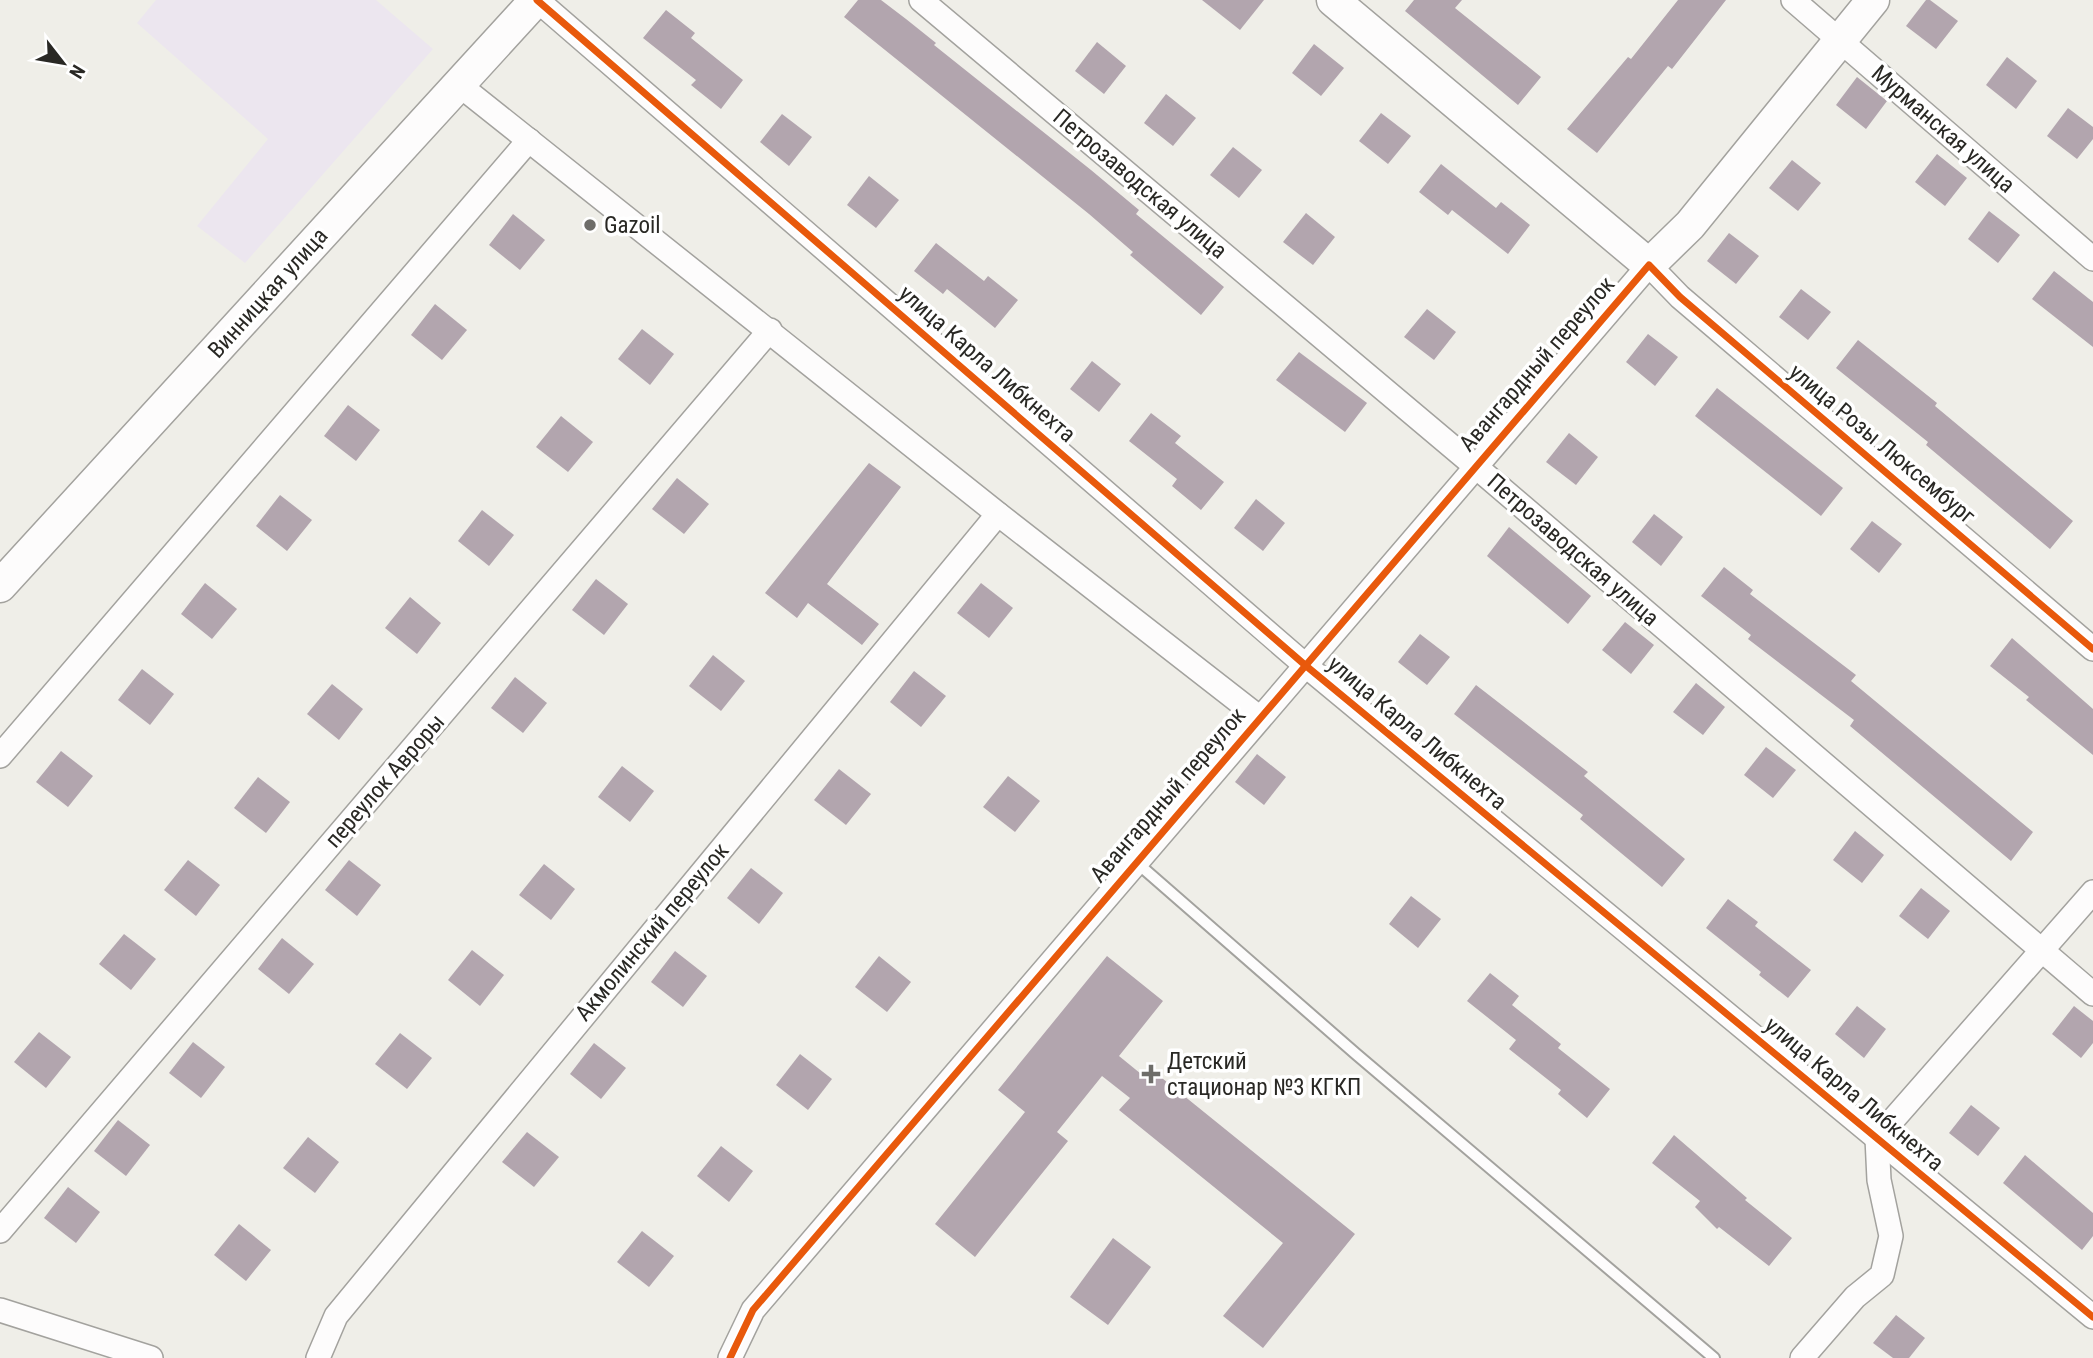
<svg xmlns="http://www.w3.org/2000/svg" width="2093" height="1358" font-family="'Roboto Condensed',sans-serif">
  <rect width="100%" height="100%" fill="#efeee8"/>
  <!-- industrial -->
  <path fill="#ece6ef" d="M156 0H376L433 49 245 263 197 226 268 139 137 23Z"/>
  <!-- building -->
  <g fill="#b2a5ae">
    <path d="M858 0H881L906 19 936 43 934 45 1091 170 1139 210 1136 214 1224 287 1201 315 1130 255 1133 252 1089 214 844 17Z"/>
    <path d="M1202 0H1264L1240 30Z"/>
    <path d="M1414 0H1462L1455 8 1541 77 1518 105 1405 11Z"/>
    <path d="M1678 0H1726L1672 69 1668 66 1597 153 1567 129 1628 57 1631 59Z"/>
    <path d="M1926 0H1930L1958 21 1936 49 1906 26Z"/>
    <path d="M666 10 695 33 691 38 743 80 721 109 691 85 696 80 643 38Z"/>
    <path d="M1097 42 1126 66 1104 94 1075 71Z"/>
    <path d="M1314 44 1344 68 1321 96 1292 73Z"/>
    <path d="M2007 57 2037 81 2016 109 1986 85Z"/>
    <path d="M1857 77 1887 101 1866 129 1836 105Z"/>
    <path d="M1166 94 1196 118 1173 146 1144 123Z"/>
    <path d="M2068 108 2093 127V139L2077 159 2047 136Z"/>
    <path d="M1381 113 1411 136 1388 164 1359 141Z"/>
    <path d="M782 114 812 137 789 166 760 142Z"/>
    <path d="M1233 147 1262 170 1239 198 1210 175Z"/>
    <path d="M1937 154 1967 178 1945 206 1915 182Z"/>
    <path d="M1792 160 1821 183 1798 211 1769 188Z"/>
    <path d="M1441 164 1496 208 1501 202 1530 225 1508 254 1452 210 1448 215 1419 192Z"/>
    <path d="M869 176 899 200 876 228 847 205Z"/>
    <path d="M1989 211 2020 235 1998 263 1968 239Z"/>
    <path d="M1306 213 1335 237 1313 265 1283 242Z"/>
    <path d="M513 214 545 240 520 270 489 245Z"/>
    <path d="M1729 233 1759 256 1736 284 1707 261Z"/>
    <path d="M936 243 984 281 988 276 1018 300 995 328 947 289 943 294 914 271Z"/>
    <path d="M2054 271 2093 302V347L2032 299Z"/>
    <path d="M1801 289 1831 312 1808 340 1779 317Z"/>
    <path d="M435 304 467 330 442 360 411 335Z"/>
    <path d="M1427 309 1456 332 1434 360 1404 337Z"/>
    <path d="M642 329 674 354 650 385 618 359Z"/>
    <path d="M1648 334 1678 357 1655 386 1626 362Z"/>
    <path d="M1858 340 1937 403 1935 406 2073 521 2050 549 1926 445 1928 442 1836 368Z"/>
    <path d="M1299 352 1367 403 1345 432 1276 380Z"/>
    <path d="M1092 361 1121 384 1099 412 1070 389Z"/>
    <path d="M1717 388 1843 488 1821 516 1695 416Z"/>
    <path d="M348 405 380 430 356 461 324 436Z"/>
    <path d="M1151 413 1181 436 1175 443 1224 482 1201 510 1172 486 1177 479 1129 441Z"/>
    <path d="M561 416 593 442 568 472 536 447Z"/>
    <path d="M1569 433 1598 457 1576 485 1546 462Z"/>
    <path d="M869 463 901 487 827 584 879 624 862 645 808 603 797 618 765 593Z"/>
    <path d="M677 478 709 504 684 534 652 509Z"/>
    <path d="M280 495 312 520 287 551 256 526Z"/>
    <path d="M1256 499 1285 523 1263 551 1234 528Z"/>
    <path d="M482 510 514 535 489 566 458 541Z"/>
    <path d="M1654 514 1683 537 1661 566 1632 542Z"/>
    <path d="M1872 521 1902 544 1879 573 1850 549Z"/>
    <path d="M1509 527 1591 596 1568 624 1487 556Z"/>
    <path d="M1724 567 1753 590 1750 594 1856 675 1851 681 2033 832 2011 861 1850 726 1854 720 1748 639 1751 635 1701 596Z"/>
    <path d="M596 579 628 604 604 635 572 610Z"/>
    <path d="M205 583 237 609 212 639 181 614Z"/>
    <path d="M981 583 1013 608 989 638 957 613Z"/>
    <path d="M410 597 441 623 417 654 385 628Z"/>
    <path d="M1625 622 1654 645 1631 674 1602 650Z"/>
    <path d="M1420 634 1450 657 1427 685 1398 662Z"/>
    <path d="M2012 638 2093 709V755L2026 700 2029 697 1990 666Z"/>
    <path d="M713 655 745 681 721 711 689 686Z"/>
    <path d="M142 669 174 694 150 725 118 700Z"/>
    <path d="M914 671 946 696 921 727 890 702Z"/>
    <path d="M515 677 547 703 523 733 491 708Z"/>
    <path d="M1696 683 1725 707 1703 735 1673 712Z"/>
    <path d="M332 684 363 709 339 740 307 714Z"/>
    <path d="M1476 685 1588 772 1584 776 1685 859 1662 887 1580 819 1583 815 1454 714Z"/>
    <path d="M1766 747 1796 770 1773 798 1744 775Z"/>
    <path d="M61 751 93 776 68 807 36 782Z"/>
    <path d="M1257 754 1286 777 1264 805 1235 782Z"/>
    <path d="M622 766 654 791 630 822 598 797Z"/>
    <path d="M839 769 871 794 846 825 814 800Z"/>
    <path d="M1008 776 1040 801 1015 832 983 807Z"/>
    <path d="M258 777 290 802 266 833 234 808Z"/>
    <path d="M1855 831 1884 855 1862 883 1833 860Z"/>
    <path d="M188 860 220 885 196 916 164 890Z"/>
    <path d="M349 860 381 885 357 916 325 890Z"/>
    <path d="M544 864 575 889 551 920 519 895Z"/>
    <path d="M751 868 783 893 759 924 727 898Z"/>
    <path d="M1921 888 1950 911 1928 939 1899 916Z"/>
    <path d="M1411 896 1441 919 1418 948 1389 924Z"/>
    <path d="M1728 899 1758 922 1755 926 1811 970 1788 998 1759 975 1761 972 1706 928Z"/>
    <path d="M124 934 156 959 131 990 99 964Z"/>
    <path d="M282 938 314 964 289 994 258 969Z"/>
    <path d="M472 950 504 975 480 1006 448 980Z"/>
    <path d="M675 951 707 976 683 1007 651 982Z"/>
    <path d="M879 956 911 982 887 1012 855 987Z"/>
    <path d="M1107 956 1163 1001 1119 1056 1146 1078 1152 1070 1355 1234 1263 1348 1223 1316 1283 1243 1119 1110 1130 1098 1102 1076 1057 1132 1068 1141 975 1257 935 1224 1025 1112 998 1090Z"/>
    <path d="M1490 973 1519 996 1512 1005 1561 1044 1558 1048 1610 1089 1587 1118 1558 1094 1561 1090 1509 1049 1516 1040 1467 1001Z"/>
    <path d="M1857 1006 1886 1029 1864 1058 1835 1034Z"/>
    <path d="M2074 1006 2093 1021V1043L2081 1058 2052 1034Z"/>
    <path d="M39 1032 71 1057 46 1088 14 1062Z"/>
    <path d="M400 1033 432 1058 407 1089 375 1064Z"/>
    <path d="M193 1042 225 1067 201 1098 169 1073Z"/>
    <path d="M594 1043 626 1068 601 1099 570 1074Z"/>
    <path d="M800 1054 832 1079 808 1110 776 1085Z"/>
    <path d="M1971 1105 2000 1128 1978 1156 1949 1133Z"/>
    <path d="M118 1120 150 1145 126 1176 94 1151Z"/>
    <path d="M527 1132 559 1157 534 1187 502 1162Z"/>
    <path d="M1674 1135 1747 1198 1745 1200 1792 1238 1769 1266 1719 1227 1717 1229 1695 1207 1700 1201 1652 1163Z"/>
    <path d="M308 1137 339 1162 315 1193 283 1168Z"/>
    <path d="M721 1146 753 1171 729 1202 697 1176Z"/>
    <path d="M2025 1155 2093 1213V1236L2082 1250 2003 1183Z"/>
    <path d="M68 1187 100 1212 76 1243 44 1218Z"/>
    <path d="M239 1224 271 1250 246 1281 214 1255Z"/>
    <path d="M642 1231 674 1256 649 1287 617 1262Z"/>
    <path d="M1113 1238 1151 1267 1108 1325 1070 1297Z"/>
    <path d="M1896 1315 1925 1338 1909 1358H1893L1873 1343Z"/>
  </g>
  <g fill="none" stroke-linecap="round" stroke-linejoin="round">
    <defs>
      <path id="service" d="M1136 862 1356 1054 1714 1358"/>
      <g id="minor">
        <path d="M537 0 1305 665 2093 1317"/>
        <path d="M921 0 1475 466 2093 994"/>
        <path d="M1793 0 2093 259"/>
        <path d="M458 84 998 514 1260 718"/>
        <path d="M0 756 529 140"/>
        <path d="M0 1231 770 330"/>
        <path d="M0 1310 151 1358"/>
        <path d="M318 1358 336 1316 998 514"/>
        <path d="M730 1358 753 1310 1649 265 1680 297 2093 649"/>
        <path d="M1802 1358 1855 1297 1882 1275 1891 1236 1879 1180 1877 1138 2093 892"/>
      </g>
      <g id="secondary">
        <path d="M1333 0 1649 265 1690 225 1873 0"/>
        <path d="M0 586 536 0"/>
      </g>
    </defs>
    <!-- service casing -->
    <use href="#service" stroke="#a3a29e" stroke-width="14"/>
    <!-- minor casing -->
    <use href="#minor" stroke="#a3a29e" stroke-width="26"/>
    <!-- secondary casing -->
    <use href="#secondary" stroke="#a3a29e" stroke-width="35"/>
    <!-- service -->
    <use href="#service" stroke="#fdfcfc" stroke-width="10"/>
    <!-- minor -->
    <use href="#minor" stroke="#fdfcfc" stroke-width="23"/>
    <!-- secondary -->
    <use href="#secondary" stroke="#fdfcfc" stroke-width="32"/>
    <defs>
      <g id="cycleway">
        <path d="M537 0 1305 665 2093 1317"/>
        <path d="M730 1358 753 1310 1649 265 1680 297 2093 649"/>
      </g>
    </defs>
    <!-- cycleway casing -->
    <use href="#cycleway" stroke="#fff" stroke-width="11"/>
    <!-- cycleway -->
    <use href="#cycleway" stroke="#e8590c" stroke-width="7"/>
  </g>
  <!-- markers -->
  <g fill="#6e6d69" stroke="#fff" stroke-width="2.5">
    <circle cx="590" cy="225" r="7"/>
    <path d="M1147.5 1063.5h7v7h7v7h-7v7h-7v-7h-7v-7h7z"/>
  </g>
  <g text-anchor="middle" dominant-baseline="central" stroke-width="7" stroke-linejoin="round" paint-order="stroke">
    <!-- street labels -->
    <g font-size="23" fill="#292824" stroke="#fff">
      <text transform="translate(1943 129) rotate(41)">Мурманская улица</text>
      <text transform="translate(1140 184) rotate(40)">Петрозаводская улица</text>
      <text transform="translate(268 293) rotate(-48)">Винницкая улица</text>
      <text transform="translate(987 364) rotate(41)">улица Карла Либкнехта</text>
      <text transform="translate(1537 364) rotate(-49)">Авангардный переулок</text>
      <text transform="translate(1882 444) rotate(40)">улица Розы Люксембург</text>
      <text transform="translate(1573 550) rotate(41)">Петрозаводская улица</text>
      <text transform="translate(1417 733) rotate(40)">улица Карла Либкнехта</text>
      <text transform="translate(385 781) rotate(-49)">переулок Авроры</text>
      <text transform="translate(1168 795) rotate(-49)">Авангардный переулок</text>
      <text transform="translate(652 932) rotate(-50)">Акмолинский переулок</text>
      <text transform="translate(1854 1094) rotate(40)">улица Карла Либкнехта</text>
    </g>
    <!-- poi labels -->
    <g font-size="23" fill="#292824" stroke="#fff" text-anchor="start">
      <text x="604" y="225">Gazoil</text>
      <text x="1167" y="1061">Детский<tspan x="1167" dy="26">стационар №3 КГКП</tspan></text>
    </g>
  </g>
  <!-- north arrow -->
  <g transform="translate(63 63) rotate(121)" stroke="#ffffff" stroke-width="5" paint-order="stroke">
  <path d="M0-5L12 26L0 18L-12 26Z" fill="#292824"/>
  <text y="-10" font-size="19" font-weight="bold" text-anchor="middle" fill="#292824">N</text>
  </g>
</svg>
